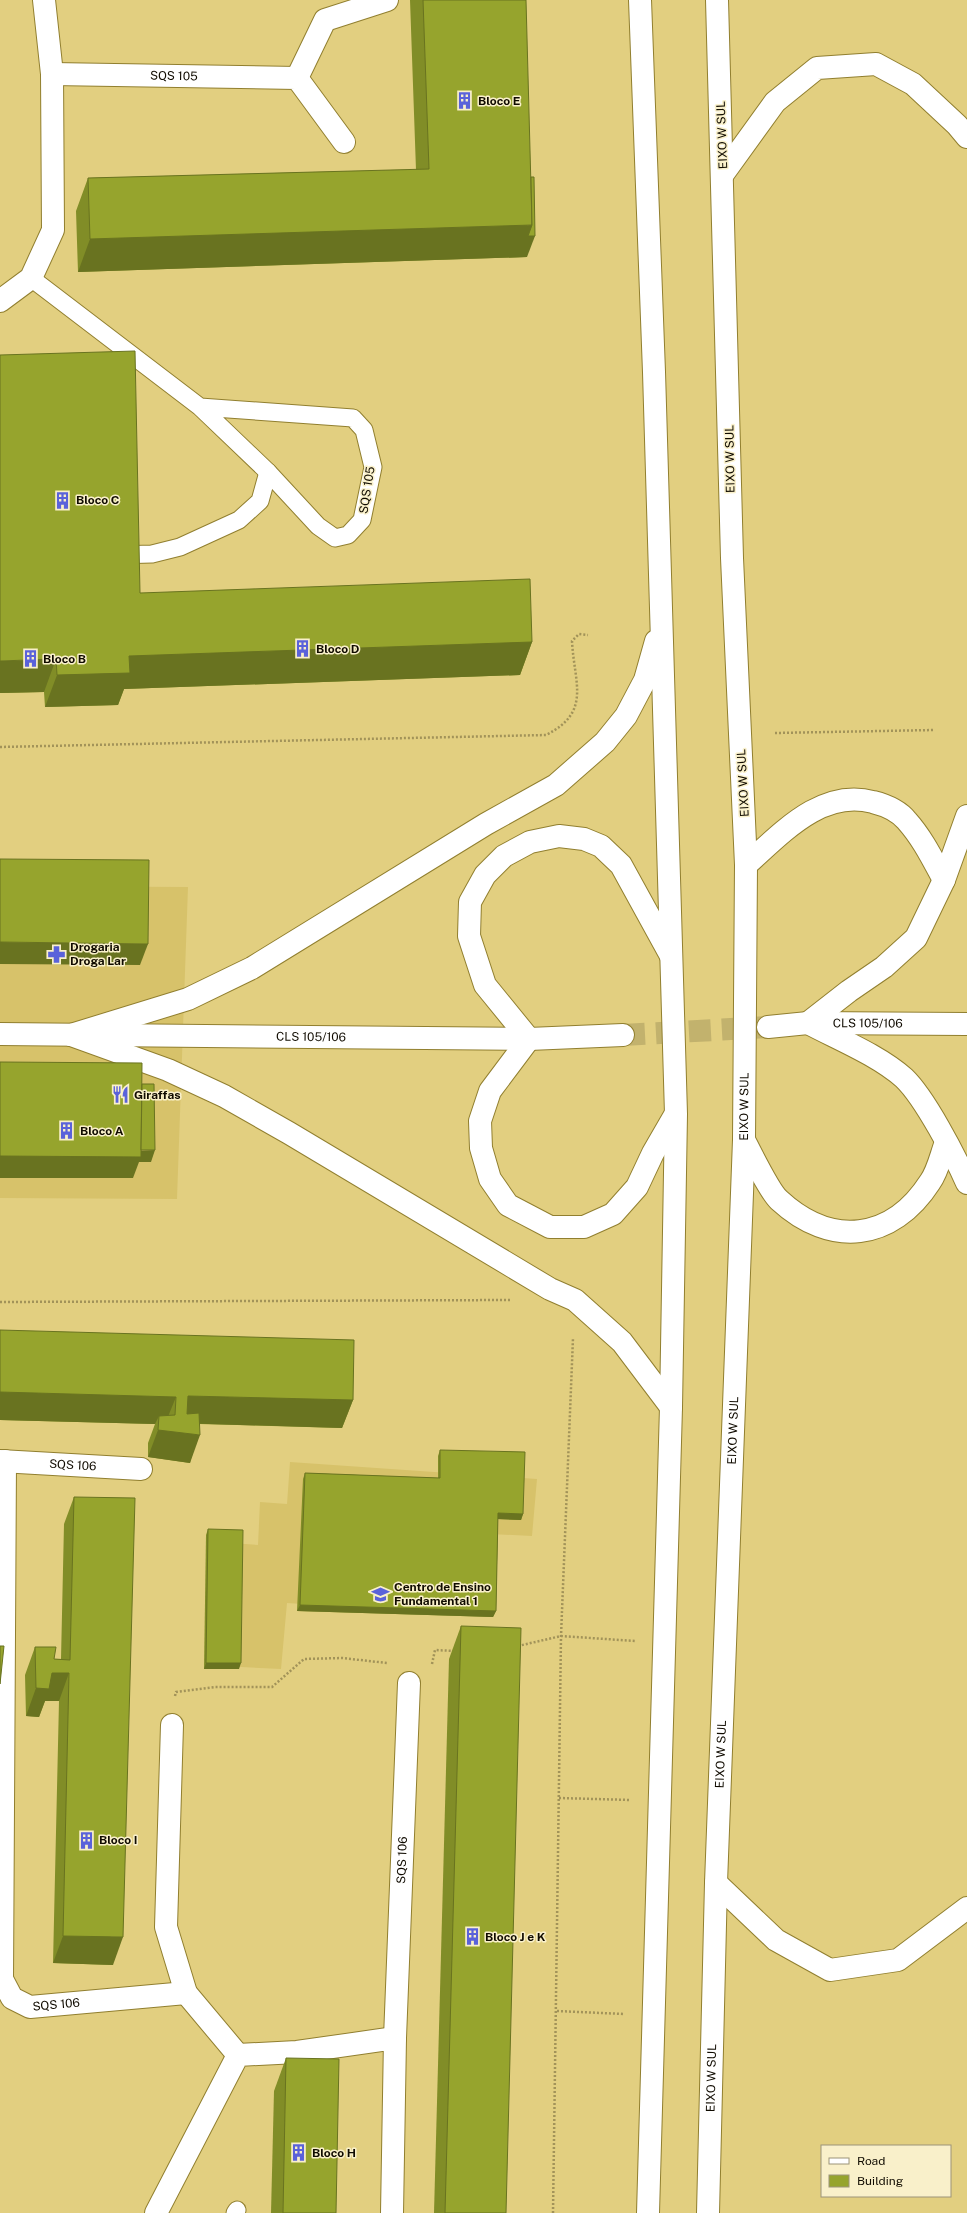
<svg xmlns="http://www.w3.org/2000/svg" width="967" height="2213" font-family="'Public Sans',sans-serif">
  <rect width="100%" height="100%" fill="#e2cf80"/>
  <!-- built -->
  <g fill="#d7c26a">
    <path d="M0 886 188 887 177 1199 0 1198Z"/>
    <path d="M290 1462 537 1479 532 1536 490 1534 483 1616 287 1603 281 1669 222 1666 231 1543 258 1545 260 1502 287 1504Z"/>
  </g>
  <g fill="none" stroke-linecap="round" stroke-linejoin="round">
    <!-- secondary-tunnel -->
    <path stroke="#c2b26d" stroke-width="22" stroke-dasharray="22 11" stroke-linecap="butt" d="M623 1035 768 1027"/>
    <defs>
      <g id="lane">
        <path d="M31 278 200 407 268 472 318 526 335 538 348 535 362 520 373 467 364 430 353 418 200 407"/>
        <path d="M116 555 152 554 180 547 239 520 260 501 268 472"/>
        <path d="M235 2213 237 2210"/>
      </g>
      <g id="street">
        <path id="s1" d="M52 74 297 78 344 142"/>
        <path d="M297 78 325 20 387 0"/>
        <path d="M0 301 31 278 53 230 52 74 44 0"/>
        <path id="s2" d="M0 1461 141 1469"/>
        <path id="s3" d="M5 1461 2 1979 12 1998 30 2007 186 1993"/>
        <path d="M172 1725 166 1927 186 1993 238 2055"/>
        <path id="s4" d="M395 2038 409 1683"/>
        <path d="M156 2213 238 2055 297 2052 395 2038 392 2213"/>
      </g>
      <g id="secondary">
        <path id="s5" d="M768 1027 808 1023 967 1024"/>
        <path id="s6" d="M0 1034 529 1039 623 1035"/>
      </g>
      <g id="primary">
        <path d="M640 0 654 372 676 1114 671 1407 648 2213"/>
        <path d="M746 865C782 833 822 788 873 802 885 805 899 811 907 821 923 839 933 860 944 880"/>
        <path d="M671 956 621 865 601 846 584 839 559 836 530 842 504 856 485 875 470 902 469 936 485 985 529 1039 490 1091 480 1121 481 1148 490 1179 508 1205 550 1227H584L613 1214 637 1187 653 1153 675 1115"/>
        <path d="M71 1035 188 999 252 968 486 824 556 785 605 742 626 716 645 680 656 641"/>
        <path d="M71 1035 168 1070 224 1096 289 1133 550 1289 575 1300 622 1342 671 1407"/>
        <path d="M744 1140C751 1153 769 1191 779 1200 831 1248 892 1241 930 1182 938 1171 941 1155 946 1142"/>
        <path id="s7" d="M708 2213 716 1883 744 1140 746 865 732 558 717 0"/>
      </g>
      <g id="highway">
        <path d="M723 174 775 102 817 68 876 64 913 84 957 125 967 137"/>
        <path d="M967 816 944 880 916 938 884 967 849 991 808 1023C838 1039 878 1055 904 1078 925 1098 955 1156 967 1183"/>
        <path d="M716 1883 776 1940 830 1970 898 1960 967 1908"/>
      </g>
    </defs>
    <!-- lane casing -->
    <use href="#lane" stroke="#917f2f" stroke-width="19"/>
    <!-- street casing -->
    <use href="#street" stroke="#917f2f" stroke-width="24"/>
    <!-- secondary casing -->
    <use href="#secondary" stroke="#917f2f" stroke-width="24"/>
    <!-- primary casing -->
    <use href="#primary" stroke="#917f2f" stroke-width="24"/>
    <!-- highway casing -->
    <use href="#highway" stroke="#917f2f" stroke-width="24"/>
    <!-- path -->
    <g stroke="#a29359" stroke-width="2.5" stroke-dasharray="2 2" stroke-linecap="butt">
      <path d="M775 733 934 730"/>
      <path d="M0 747 546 735C592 712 574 683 572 641L579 634 588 635"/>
      <path d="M0 1302 510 1300"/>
      <path d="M518 1646 561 1636 635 1641"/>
      <path d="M432 1664 435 1650 455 1651"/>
      <path d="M175 1696 176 1692 215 1687H272L304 1659 342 1658 387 1663"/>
      <path d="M559 1798 631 1800"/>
      <path d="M557 2011 624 2014"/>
      <path d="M553 2213 561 1636 573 1338"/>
    </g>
    <!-- lane -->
    <use href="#lane" stroke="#fff" stroke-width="17"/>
    <!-- street -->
    <use href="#street" stroke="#fff" stroke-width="22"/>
    <!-- secondary -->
    <use href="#secondary" stroke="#fff" stroke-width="22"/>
    <!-- primary -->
    <use href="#primary" stroke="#fff" stroke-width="22"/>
    <!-- highway -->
    <use href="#highway" stroke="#fff" stroke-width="22"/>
  </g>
  <!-- wall -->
  <g fill="#818d27">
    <path d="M410 0H526L527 257 78 272 76 211 88 178 416 170Z"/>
    <path d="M140 593 532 642 520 675 124 689 118 705 45 707 44 692 0 693Z"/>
    <path d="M0 1330 353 1400 342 1428 199 1424 190 1463 148 1457V1443L155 1424 0 1420Z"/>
    <path d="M440 1450 523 1514 521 1520 498 1519 496 1611 493 1617 297 1611 303 1479 305 1473 438 1478V1456Z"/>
    <path d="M74 1497 113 1965 53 1963 59 1701H45L39 1717 26 1716 25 1675 35 1647 54 1659H61L64 1524Z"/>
    <path d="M208 1529 239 1669H204L206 1535Z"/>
    <path d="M461 1626 506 2213H434L449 1659Z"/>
    <path d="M286 2058 336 2213H271L274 2091Z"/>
  </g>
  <!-- shaded-wall -->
  <g fill="#697320">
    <path d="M532 225 535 236 527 257 78 272 90 239Z"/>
    <path d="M532 642 520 675 124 689 118 705 45 707 57 675 129 656Z"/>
    <path d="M56 659 44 692 0 693V661Z"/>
    <path d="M0 942 148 944 140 965 0 964Z"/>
    <path d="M155 1150 151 1162H139L133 1178H0V1156L137 1151Z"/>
    <path d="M0 1392 176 1397 165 1424 159 1416 155 1424 0 1420Z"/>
    <path d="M188 1396 353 1400 342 1428 177 1423Z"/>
    <path d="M158 1430 200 1435 190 1463 148 1457Z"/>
    <path d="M498 1513 523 1514 521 1520 496 1519Z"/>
    <path d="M300 1605 496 1611 493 1617 297 1611Z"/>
    <path d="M206 1663H241L239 1669H204Z"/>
    <path d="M52 1673H69L59 1701H45L39 1717 26 1716 36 1688Z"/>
    <path d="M63 1936 123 1937 113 1965 53 1963Z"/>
  </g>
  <!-- building -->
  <g fill="#96a42d" stroke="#697320">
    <path d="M423 0H526L532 225 90 239 88 178 429 169Z"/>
    <path d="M531 177H534L535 236H528L532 225Z"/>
    <path d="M135 351 140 593 530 579 532 642 129 656 130 673 57 675 56 659 0 661V355Z"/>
    <path d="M0 859 149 860 148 944 0 942Z"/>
    <path d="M0 1062 142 1063 141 1157 0 1156Z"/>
    <path d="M142 1084H154L155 1150H141Z"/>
    <path d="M0 1330 354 1340 353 1400 188 1396 187 1414 199 1413 200 1435 158 1430 159 1416 175 1415 176 1397 0 1392Z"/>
    <path d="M440 1450 525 1452 523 1514 498 1513 496 1611 300 1605 305 1473 440 1478Z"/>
    <path d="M74 1497 135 1498 123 1937 63 1936 69 1673H52L49 1689 36 1688 35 1647H56L54 1659 70 1660Z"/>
    <path d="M208 1529 243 1530 241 1663H206Z"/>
    <path d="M461 1626 521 1628 506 2213H445Z"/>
    <path d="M0 1646H4L0 1684Z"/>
    <path d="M286 2058 339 2059 336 2213H283Z"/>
  </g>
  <!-- icons -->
  <defs>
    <symbol id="building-bare" viewBox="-9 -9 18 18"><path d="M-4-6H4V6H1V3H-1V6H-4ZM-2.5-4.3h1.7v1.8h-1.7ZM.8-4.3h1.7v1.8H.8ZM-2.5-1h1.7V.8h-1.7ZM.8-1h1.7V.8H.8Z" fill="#5a62da" stroke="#f9f0ca" stroke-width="2.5" paint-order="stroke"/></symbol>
    <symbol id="pharmacy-bare" viewBox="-9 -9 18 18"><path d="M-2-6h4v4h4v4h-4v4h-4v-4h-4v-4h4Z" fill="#5a62da" stroke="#f9f0ca" stroke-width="2.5" paint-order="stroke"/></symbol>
    <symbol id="restaurant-bare" viewBox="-9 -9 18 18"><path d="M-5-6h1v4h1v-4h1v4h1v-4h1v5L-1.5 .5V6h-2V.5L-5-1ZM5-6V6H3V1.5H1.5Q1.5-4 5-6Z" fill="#5a62da" stroke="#f9f0ca" stroke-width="2.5" paint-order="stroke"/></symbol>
    <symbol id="school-bare" viewBox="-9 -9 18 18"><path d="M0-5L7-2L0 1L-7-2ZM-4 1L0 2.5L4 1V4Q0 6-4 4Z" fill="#5a62da" stroke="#f9f0ca" stroke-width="2.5" paint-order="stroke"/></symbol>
  </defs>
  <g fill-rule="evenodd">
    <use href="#building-bare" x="452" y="88" width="25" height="25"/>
    <use href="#building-bare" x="50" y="488" width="25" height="25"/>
    <use href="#building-bare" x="290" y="636" width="25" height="25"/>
    <use href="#building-bare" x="18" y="646" width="25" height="25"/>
    <use href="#pharmacy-bare" x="44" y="942" width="25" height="25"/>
    <use href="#restaurant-bare" x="108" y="1082" width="25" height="25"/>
    <use href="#building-bare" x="54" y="1118" width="25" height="25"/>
    <use href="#school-bare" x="368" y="1582" width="25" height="25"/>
    <use href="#building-bare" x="74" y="1828" width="25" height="25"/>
    <use href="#building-bare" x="460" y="1924" width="25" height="25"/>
    <use href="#building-bare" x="286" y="2140" width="25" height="25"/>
  </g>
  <g text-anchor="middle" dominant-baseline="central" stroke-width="3" stroke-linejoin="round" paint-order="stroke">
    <!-- street labels -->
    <g font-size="12" fill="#100b00" stroke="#f9f0ca">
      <text stroke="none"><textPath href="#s1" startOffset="122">SQS 105</textPath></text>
      <text transform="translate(722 135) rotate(-92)">EIXO W SUL</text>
      <text transform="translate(730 459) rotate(-91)">EIXO W SUL</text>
      <text transform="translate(367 490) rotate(-81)">SQS 105</text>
      <text transform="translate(743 783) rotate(-93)">EIXO W SUL</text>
      <text stroke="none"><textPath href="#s5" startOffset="100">CLS 105/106</textPath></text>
      <text stroke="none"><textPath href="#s6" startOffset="311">CLS 105/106</textPath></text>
      <text stroke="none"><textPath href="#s7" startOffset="1107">EIXO W SUL</textPath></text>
      <text stroke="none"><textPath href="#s7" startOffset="783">EIXO W SUL</textPath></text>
      <text stroke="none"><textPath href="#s2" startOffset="73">SQS 106</textPath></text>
      <text stroke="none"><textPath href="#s7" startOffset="459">EIXO W SUL</textPath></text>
      <text stroke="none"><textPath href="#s4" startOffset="178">SQS 106</textPath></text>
      <text stroke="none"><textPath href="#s3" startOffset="586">SQS 106</textPath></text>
      <text stroke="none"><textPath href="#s7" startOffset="135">EIXO W SUL</textPath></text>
    </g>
    <!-- poi labels -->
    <g font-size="12" font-weight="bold" fill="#100b00" stroke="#f9f0ca" text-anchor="start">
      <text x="478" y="101">Bloco E</text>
      <text x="76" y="500">Bloco C</text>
      <text x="316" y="649">Bloco D</text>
      <text x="43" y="659">Bloco B</text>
      <text x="70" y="947">Drogaria<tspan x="70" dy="14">Droga Lar</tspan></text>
      <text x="134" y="1095">Giraffas</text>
      <text x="80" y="1131">Bloco A</text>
      <text x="394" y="1587">Centro de Ensino<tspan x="394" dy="14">Fundamental 1</tspan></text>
      <text x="99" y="1840">Bloco I</text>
      <text x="485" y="1937">Bloco J e K</text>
      <text x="312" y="2153">Bloco H</text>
    </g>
  </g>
  <!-- legend -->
  <rect x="821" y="2145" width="130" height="52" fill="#f9f0ca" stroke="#9c9479"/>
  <rect x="829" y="2158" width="20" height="6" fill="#ffffff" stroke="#9c9479"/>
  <text x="857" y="2165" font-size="12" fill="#100b00">Road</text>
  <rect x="829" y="2175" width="20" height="12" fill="#96a42d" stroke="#9c9479"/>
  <text x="857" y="2185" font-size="12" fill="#100b00">Building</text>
</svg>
